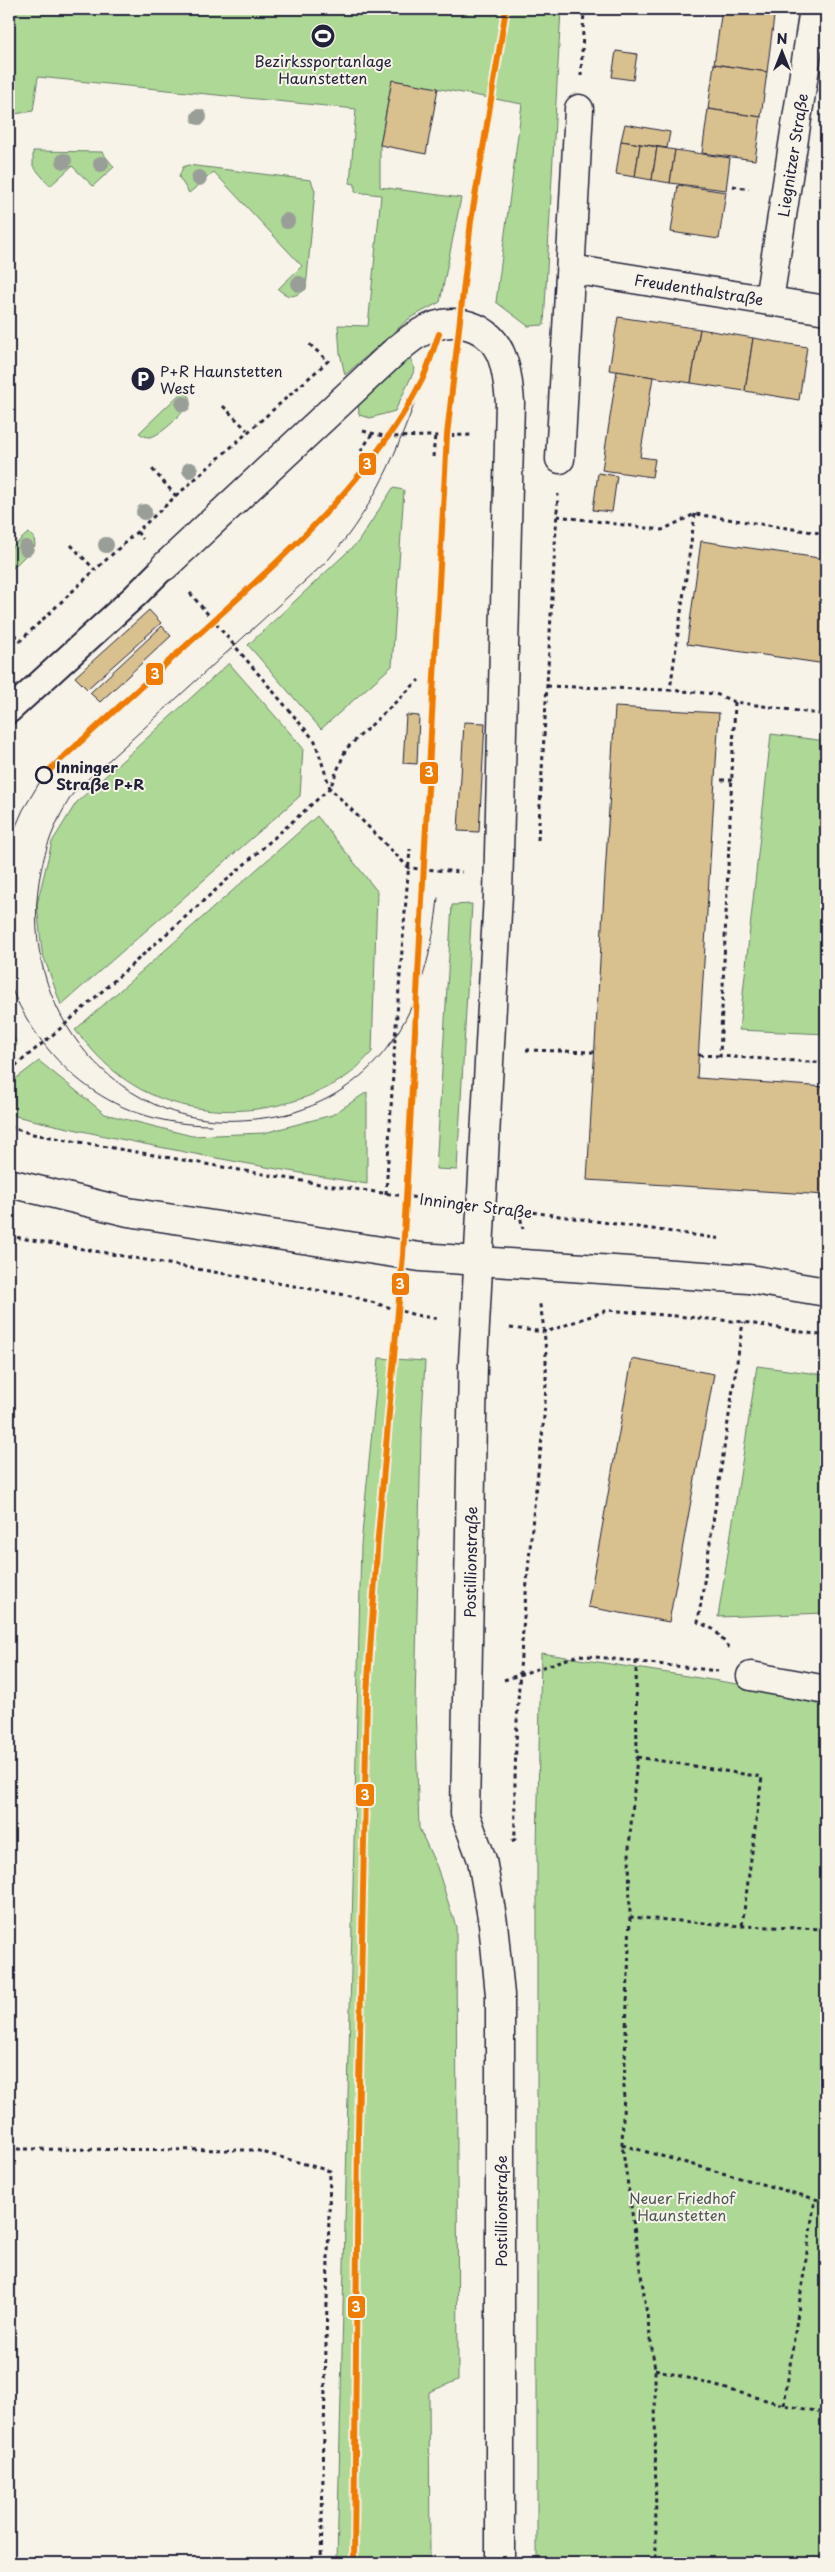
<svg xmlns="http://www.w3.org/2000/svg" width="835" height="2572" font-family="'Playpen Sans',sans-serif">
  <rect width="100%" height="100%" fill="#f7f3e8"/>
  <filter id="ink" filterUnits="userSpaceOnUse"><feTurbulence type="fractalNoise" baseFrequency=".02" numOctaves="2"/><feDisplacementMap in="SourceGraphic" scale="10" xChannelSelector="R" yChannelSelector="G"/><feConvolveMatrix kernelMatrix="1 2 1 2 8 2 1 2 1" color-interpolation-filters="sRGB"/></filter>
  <g filter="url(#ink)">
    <!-- green -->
    <g fill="#add896" stroke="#687d68">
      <path d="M9 9H561L544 325 528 326 496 302 522 104 392 80 380 145V187L461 198 440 302 410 318 345 375 340 353 338 325 368 326 381 195 355 192V184L350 183 356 109 38 77 33 111 9 115Z"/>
      <path d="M33 151 102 152 114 167 93 186 72 166 50 186 33 166Z"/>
      <path d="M188 165 311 180 315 191 306 289C295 297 289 299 278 289L302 266 214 172 189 193 179 177 183 167Z"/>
      <path d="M410 358 415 369 395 411 370 418 359 415 358 400 394 366Z"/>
      <path d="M185 389C187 393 190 396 189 400 188 410 160 437 149 437 145 437 142 435 139 433Z"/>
      <path d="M393 488 404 490 392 666 321 729 248 645 358 542Z"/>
      <path d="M28 533 34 537 35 546 9 572V550Z"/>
      <path d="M229 663 303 748 300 796 61 1005 42 952 37 904 52 842 76 803Z"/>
      <path d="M771 734 826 741V1034L739 1030Z"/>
      <path d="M317 816 377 891 372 1052C364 1060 356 1070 347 1076 281 1121 177 1125 114 1071 99 1059 87 1044 75 1030Z"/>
      <path d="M472 904 457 1170 436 1169 452 905Z"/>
      <path d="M9 1024 17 1045 9 1051Z"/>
      <path d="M39 1061 105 1114 192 1136 264 1133 332 1115 367 1092V1184C248 1165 131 1143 15 1116L14 1080Z"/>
      <path d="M379 1358 425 1361 421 1435 415 1704 419 1828 437 1867 456 1927 458 2380 429 2392 430 2563H337L361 1545Z"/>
      <path d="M757 1366 826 1375V1613L718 1617Z"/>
      <path d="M541 1653 826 1698V2563H537V1848Z"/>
    </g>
    <!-- building -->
    <g fill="#d9c08f" stroke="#22223b">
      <path d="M722 9H775L767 72 714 64Z"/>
      <path d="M616 51 637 54 633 80 612 77Z"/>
      <path d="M714 64 767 72 761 117 708 109Z"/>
      <path d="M392 80 438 88 426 154 380 145Z"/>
      <path d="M708 109 761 117 755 160 702 153Z"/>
      <path d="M625 124 670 132 667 148 621 141Z"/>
      <path d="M621 141 640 144 635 177 616 174Z"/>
      <path d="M640 144 657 147 652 180 635 177Z"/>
      <path d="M657 147 675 150 670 183 652 180Z"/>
      <path d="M675 150 730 158 726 190 670 183Z"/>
      <path d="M678 185 726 192 719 239 671 232Z"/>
      <path d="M618 317 700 329 691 383 609 370Z"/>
      <path d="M700 329 753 338 745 391 691 383Z"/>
      <path d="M753 338 807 347 799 400 745 391Z"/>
      <path d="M617 371 653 377 640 457 655 459 652 477 602 470Z"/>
      <path d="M598 473 617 476 612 512 593 510Z"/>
      <path d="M701 541 826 559V664L687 644Z"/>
      <path d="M149 610 161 623 87 689 75 677Z"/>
      <path d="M162 626 171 636 100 702 90 693Z"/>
      <path d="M615 707 719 713 697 1078 826 1087V1195L587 1180Z"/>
      <path d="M406 715 419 716 417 764 403 763Z"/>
      <path d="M464 722 485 723 479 832 458 831Z"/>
      <path d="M632 1359 714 1374 669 1622 588 1607Z"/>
    </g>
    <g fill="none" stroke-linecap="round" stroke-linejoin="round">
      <defs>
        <path id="service" d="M9 711 135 596 165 566"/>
        <g id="minor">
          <path d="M571 269 826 310"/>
          <path d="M769 300 814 9"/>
          <path d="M560 459 579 109"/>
          <path d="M165 566 392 354C401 347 410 338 420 333 433 325 448 321 463 324 503 332 507 368 510 402L498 894 473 1362 465 1814 482 1860 493 1923 500 1995V2563"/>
          <path d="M751 1676 826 1690"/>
        </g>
        <path id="secondary" d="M9 1183 128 1212 420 1257 749 1279 826 1292"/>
      </defs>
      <!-- service casing -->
      <use href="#service" stroke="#22223b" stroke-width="28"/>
      <!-- minor casing -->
      <use href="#minor" stroke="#22223b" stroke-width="31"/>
      <!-- secondary casing -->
      <use href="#secondary" stroke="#22223b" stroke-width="31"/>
      <!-- path -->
      <g stroke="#22223b" stroke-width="3" stroke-dasharray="4 4" stroke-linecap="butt">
        <path d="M581 76 584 9"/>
        <path d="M733 186 749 189"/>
        <path d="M223 406 247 430"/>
        <path d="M363 431 388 437 474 435"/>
        <path d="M361 451 372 434"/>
        <path d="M433 457 435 435"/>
        <path d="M176 496 328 361 307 342"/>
        <path d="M695 514 670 690 716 694 735 702 826 715"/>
        <path d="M557 516 662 530 695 514 826 534"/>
        <path d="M137 532 143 539"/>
        <path d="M71 545 95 570 176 496 152 469"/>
        <path d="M190 593 315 741 330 788 409 868 462 872"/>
        <path d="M9 628 20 641 95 570"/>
        <path d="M547 686 670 690"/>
        <path d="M735 702 720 1056 826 1063"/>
        <path d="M721 780H732"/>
        <path d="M538 840 558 494"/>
        <path d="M526 1050 594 1052"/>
        <path d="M699 1055 720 1056"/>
        <path d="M9 1071 62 1027 330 788 346 749 419 680"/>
        <path d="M9 1127 33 1134 326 1185 447 1202"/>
        <path d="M386 1194 395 1039 410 849"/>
        <path d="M517 1210 722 1239"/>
        <path d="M519 1211 523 1229"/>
        <path d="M9 1236 351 1296 415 1315 439 1319"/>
        <path d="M510 1328 546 1332 608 1310 743 1322 826 1336"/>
        <path d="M729 1648 715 1630 698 1622 743 1322"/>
        <path d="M636 1661 637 1757 629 1848 630 1917 742 1926 826 1929"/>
        <path d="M504 1680 579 1655 718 1671"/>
        <path d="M637 1757 762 1777 742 1926"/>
        <path d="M512 1841 515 1839C513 1730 523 1625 533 1516 540 1445 555 1371 539 1301"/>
        <path d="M630 1917 622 2145 655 2369 656 2563"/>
        <path d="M622 2145 826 2202"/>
        <path d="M9 2149 255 2150 330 2171 321 2563"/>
        <path d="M655 2369 784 2405 826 2413"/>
        <path d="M784 2405 815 2199"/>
      </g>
      <!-- service -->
      <use href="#service" stroke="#f7f3e8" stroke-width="24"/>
      <!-- minor -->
      <use href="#minor" stroke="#f7f3e8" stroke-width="28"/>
      <!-- secondary -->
      <use href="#secondary" stroke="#f7f3e8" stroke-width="28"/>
      <!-- tram -->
      <g stroke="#22223b" stroke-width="1">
        <path d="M9 842 23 810 44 775"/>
        <path d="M9 983C45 1070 115 1125 211 1125"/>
        <path d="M292 1113C250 1122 206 1125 165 1109 38 1058 0 902 74 792L327 561C382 499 401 439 429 364"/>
        <path d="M285 1115C390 1086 428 999 438 898"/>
      </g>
      <defs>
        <g id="tram-1">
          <path d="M44 775C100 724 156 673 212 622 291 550 373 477 422 380 429 366 433 349 439 334"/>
          <path d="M354 2563 358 2135 367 1694 378 1537 403 1255 447 435 471 221 506 9"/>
        </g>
      </defs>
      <!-- tram-1 casing -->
      <use href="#tram-1" stroke="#f7f3e8" stroke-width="10"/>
      <!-- tram-1 -->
      <use href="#tram-1" stroke="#ef7c00" stroke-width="6"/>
    </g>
    <!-- trees -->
    <g fill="#999e98">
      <circle cx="199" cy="117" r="8"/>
      <circle cx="64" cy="161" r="8"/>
      <circle cx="101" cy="164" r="8"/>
      <circle cx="199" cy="178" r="8"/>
      <circle cx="287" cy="221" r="8"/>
      <circle cx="299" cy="284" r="8"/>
      <circle cx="183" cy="404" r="8"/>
      <circle cx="190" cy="470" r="8"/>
      <circle cx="144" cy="512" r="8"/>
      <circle cx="106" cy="545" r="8"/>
      <circle cx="26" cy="548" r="8"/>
    </g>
  </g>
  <!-- icons -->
  <defs>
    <symbol id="stadium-disc" viewBox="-11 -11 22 22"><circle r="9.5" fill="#22223b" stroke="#f7f3e8"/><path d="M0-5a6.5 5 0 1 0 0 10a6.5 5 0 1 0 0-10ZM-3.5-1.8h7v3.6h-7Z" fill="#fff"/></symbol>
    <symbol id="parking-disc" viewBox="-11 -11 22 22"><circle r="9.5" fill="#22223b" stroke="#f7f3e8"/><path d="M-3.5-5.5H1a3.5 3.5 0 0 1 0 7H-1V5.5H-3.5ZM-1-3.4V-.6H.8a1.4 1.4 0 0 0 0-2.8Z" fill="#fff"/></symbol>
  </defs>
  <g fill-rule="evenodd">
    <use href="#stadium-disc" x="309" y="22" width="28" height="28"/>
    <use href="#parking-disc" x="129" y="365" width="28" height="28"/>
  </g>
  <!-- markers -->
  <circle fill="#f7f3e8" stroke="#22223b" stroke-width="2.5" cx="44" cy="775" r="8"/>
  <g text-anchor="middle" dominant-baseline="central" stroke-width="4" stroke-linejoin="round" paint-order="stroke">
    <!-- poi labels -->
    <g font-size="15" fill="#22223b" stroke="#f7f3e8">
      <text x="323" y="60">Bezirkssportanlage<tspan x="323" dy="17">Haunstetten</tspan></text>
      <text x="160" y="370" text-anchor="start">P+R Haunstetten<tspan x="160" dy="17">West</tspan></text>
    </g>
    <!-- street labels -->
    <g font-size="15" fill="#22223b" stroke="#f7f3e8">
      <text transform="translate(792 155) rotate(-81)">Liegnitzer Straße</text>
      <text transform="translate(699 289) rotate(9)">Freudenthalstraße</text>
      <text transform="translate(476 1205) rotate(7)">Inninger Straße</text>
      <text transform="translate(470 1562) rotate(-89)">Postillionstraße</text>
      <text transform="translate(500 2211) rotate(-90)">Postillionstraße</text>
    </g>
    <!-- stop labels -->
    <g font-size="15" font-weight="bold" fill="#22223b" stroke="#f7f3e8" text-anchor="start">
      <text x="56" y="766">Inninger<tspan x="56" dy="17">Straße P+R</tspan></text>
    </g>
    <!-- park labels -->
    <g font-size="15" fill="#4c5956" stroke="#f7f3e8">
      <text x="682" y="2197">Neuer Friedhof<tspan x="682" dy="17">Haunstetten</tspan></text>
    </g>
  </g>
  <g stroke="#f7f3e8" stroke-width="2">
    <rect x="358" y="452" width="19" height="24" rx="5" fill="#ef7c00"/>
    <rect x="145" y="662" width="19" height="24" rx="5" fill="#ef7c00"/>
    <rect x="419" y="761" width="20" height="24" rx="5" fill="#ef7c00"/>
    <rect x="391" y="1272" width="19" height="24" rx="5" fill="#ef7c00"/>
    <rect x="355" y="1783" width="20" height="24" rx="5" fill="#ef7c00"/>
    <rect x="347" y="2295" width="19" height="24" rx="5" fill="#ef7c00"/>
  </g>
  <g font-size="14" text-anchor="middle" font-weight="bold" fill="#fff">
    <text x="367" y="469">3</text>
    <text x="155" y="679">3</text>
    <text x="429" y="777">3</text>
    <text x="400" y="1289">3</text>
    <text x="365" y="1800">3</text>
    <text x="356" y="2312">3</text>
  </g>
  <!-- margin -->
  <rect width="835" height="2572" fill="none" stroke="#f7f3e8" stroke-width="30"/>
  <rect x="15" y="15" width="805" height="2542" fill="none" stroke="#22223b" stroke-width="2" filter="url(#ink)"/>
  <!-- north arrow -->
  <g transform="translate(782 52)" stroke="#f7f3e8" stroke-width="4" paint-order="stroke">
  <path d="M0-4L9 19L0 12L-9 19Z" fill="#22223b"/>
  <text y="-8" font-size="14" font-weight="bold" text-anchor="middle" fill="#22223b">N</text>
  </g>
</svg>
